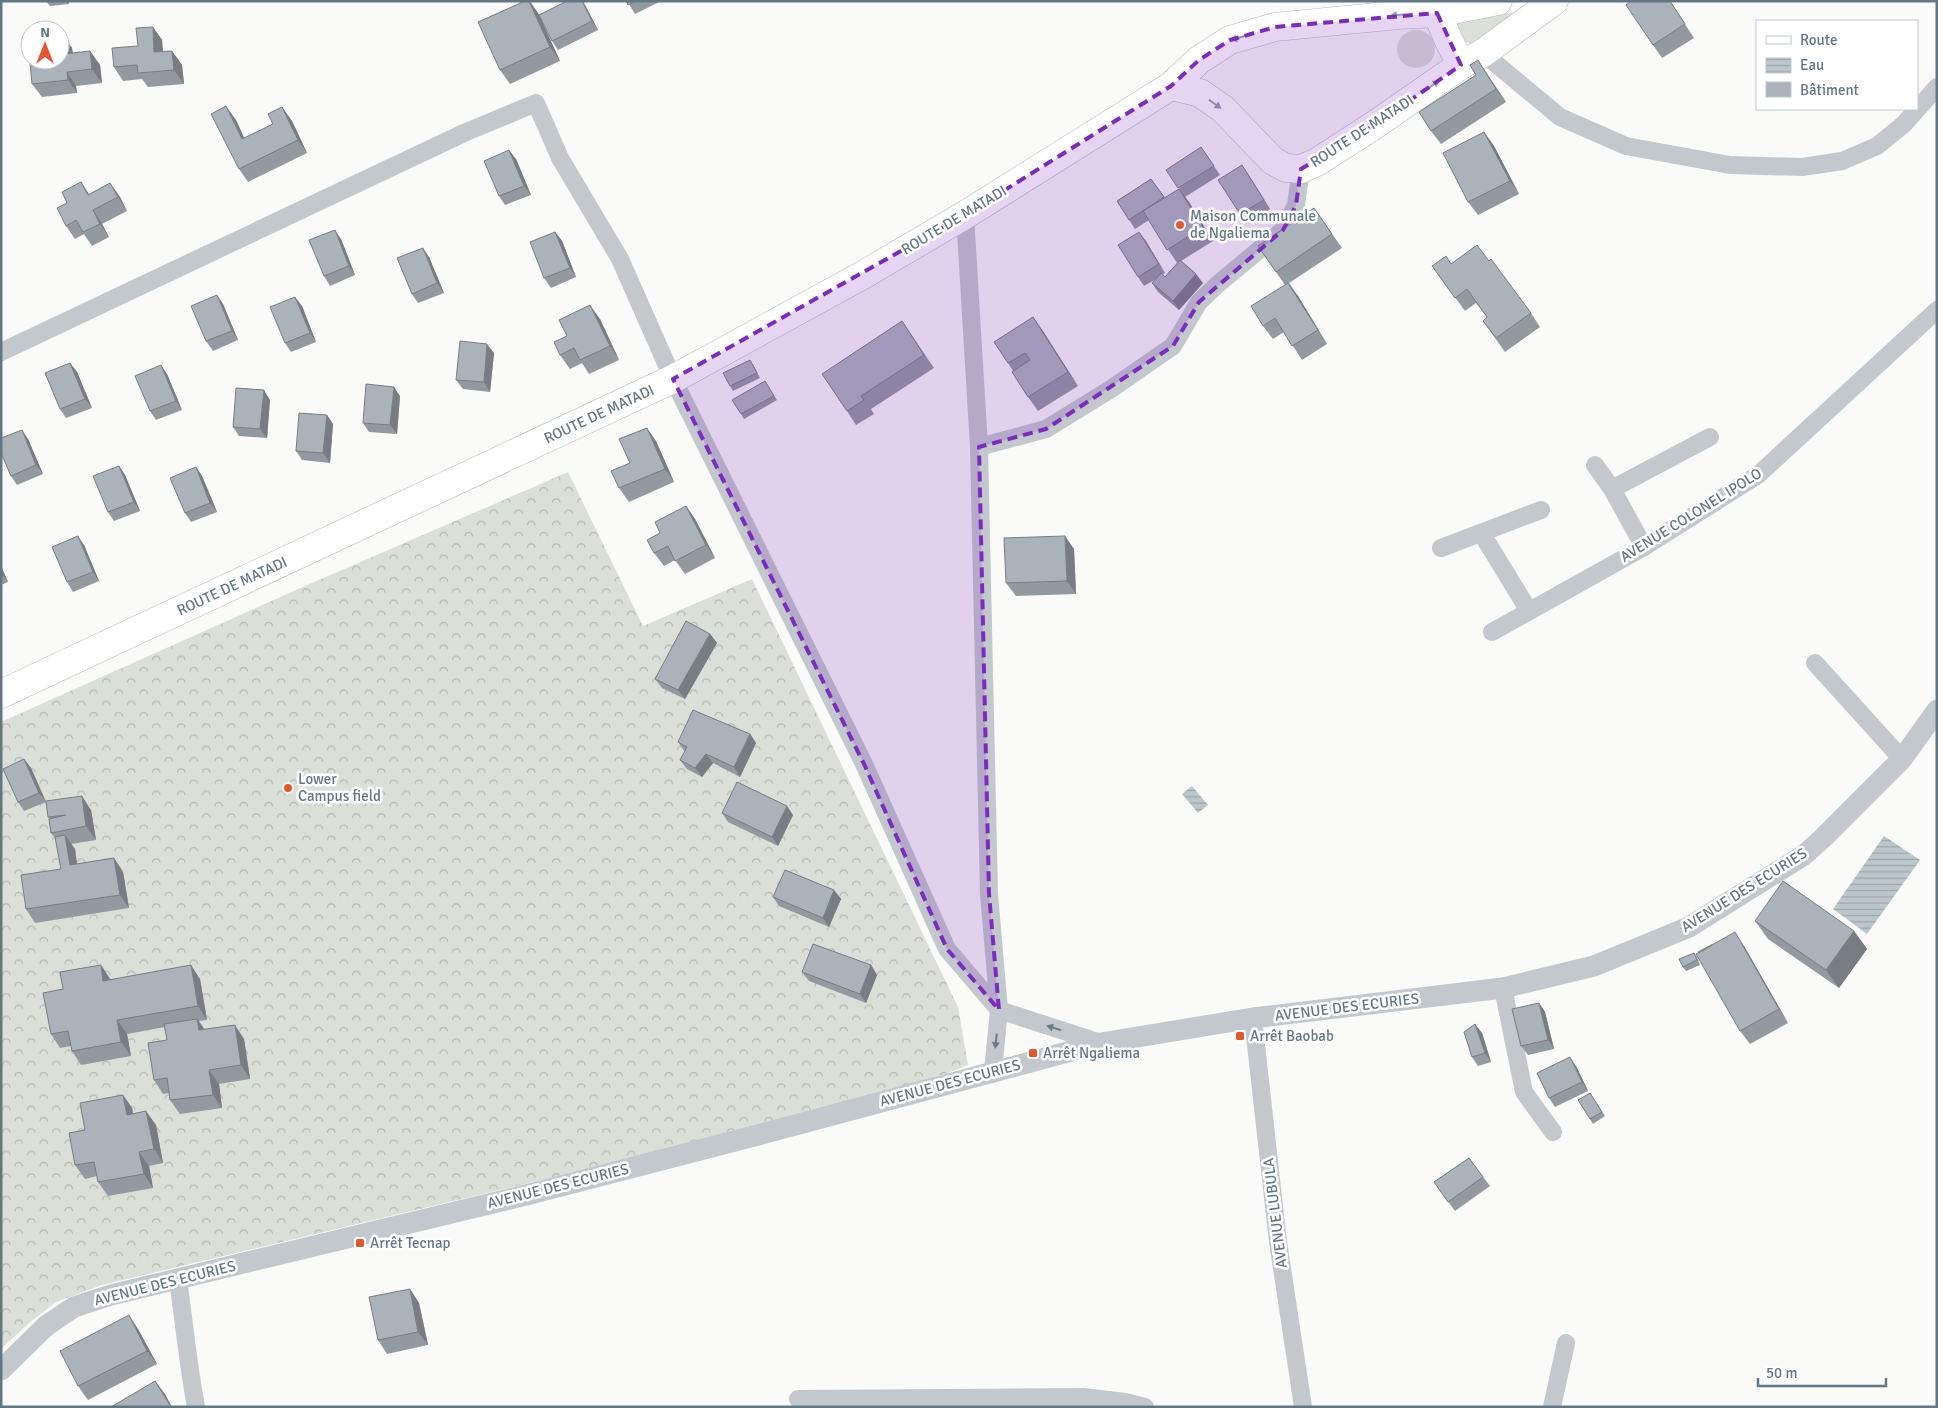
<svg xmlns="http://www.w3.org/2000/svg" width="1938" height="1408" font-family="Signika,sans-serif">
  <defs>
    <pattern id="forest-crowns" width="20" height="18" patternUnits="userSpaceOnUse" patternTransform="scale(1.25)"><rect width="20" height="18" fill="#dadfd7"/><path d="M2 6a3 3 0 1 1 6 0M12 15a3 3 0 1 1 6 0" fill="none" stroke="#b4b9b4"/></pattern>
    <pattern id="water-rules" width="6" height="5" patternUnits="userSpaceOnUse" patternTransform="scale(1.25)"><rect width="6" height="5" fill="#bbc7cb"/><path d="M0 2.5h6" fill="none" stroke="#9ca6aa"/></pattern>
  </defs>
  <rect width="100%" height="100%" fill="#fafaf8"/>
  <!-- grass -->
  <g fill="#dadfd7">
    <path d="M1531 11 1477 46 1462 41 1453 28 1456 17Z"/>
    <circle cx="1416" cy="49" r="19"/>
  </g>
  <!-- forest -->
  <path fill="url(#forest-crowns)" d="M568 472 643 626 752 579 958 1007 968 1065 914 1086 663 1151 102 1285 56 1302 29 1323 1 1349V722L305 586Z"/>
  <!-- water -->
  <g fill="url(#water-rules)">
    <path d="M1192 786 1208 805 1198 813 1182 794Z"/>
    <path d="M1884 836 1920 860 1867 934 1833 909Z"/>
  </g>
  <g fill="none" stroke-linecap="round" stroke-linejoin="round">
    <defs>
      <g id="primary">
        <path d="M1437 13 1448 39 1461 65"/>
        <path d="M1171 86 1200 93 1223 109 1273 161 1286 168 1301 169 1317 162 1373 126 1461 65 1483 53 1554 1"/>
        <path d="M1 694 673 379 863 275 965 215 1171 86 1199 60 1230 40 1275 27 1398 15 1437 13 1498 1"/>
      </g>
    </defs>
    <!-- primary casing -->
    <use href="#primary" stroke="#b5babe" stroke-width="29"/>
    <!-- minor -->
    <g stroke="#c3c8cc" stroke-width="18">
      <path d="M1483 53 1560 117 1626 146 1730 165 1802 167 1842 161 1877 146 1904 124 1937 87"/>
      <path d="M965 215 979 447 989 894 999 1010 993 1071"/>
      <path d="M1 352 464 133 536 103 560 158 620 259 673 379 864 764 947 949 999 1010 1101 1043"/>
      <path d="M979 447 1046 429 1111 389 1173 346 1199 302 1218 284 1283 230 1296 205 1301 169"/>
      <path d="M1595 465 1612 489 1644 547"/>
      <path d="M1612 489 1710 437"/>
      <path d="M1482 534 1529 611"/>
      <path d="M1441 548 1541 510"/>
      <path d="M1492 632 1644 547 1758 475 1937 310"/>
      <path d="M1815 663 1902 759"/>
      <path d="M1503 988 1524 1092 1553 1132"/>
      <path d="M1253 1018 1278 1242 1303 1407"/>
      <path d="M178 1279C184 1322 188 1364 196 1407"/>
      <path d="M798 1399 1083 1397 1125 1402 1145 1407"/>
      <path d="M1552 1407 1566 1343"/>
    </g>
    <!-- tertiary -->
    <path stroke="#c3c8cc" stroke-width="21" d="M1 1370 46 1326 74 1307 111 1295 526 1195 758 1135 1101 1043 1253 1018 1503 988 1594 966 1689 927 1804 855 1823 838 1902 759 1937 710"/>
    <!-- primary -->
    <use href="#primary" stroke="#fff" stroke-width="28"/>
  </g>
  <!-- wall -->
  <g fill="#929a9f">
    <path d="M46 1H69V4L50 6Z"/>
    <path d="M525 1H530L538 13 560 61 510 84 500 70Z"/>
    <path d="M627 1H661L635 14Z"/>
    <path d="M1631 1H1670L1694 38 1662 58 1653 45Z"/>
    <path d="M585 5 598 30 558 50 552 41Z"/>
    <path d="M153 27 162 40 163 52 172 51 182 65 184 84 148 87 142 79 123 81 114 67 138 46Z"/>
    <path d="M62 34 72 48 73 53 90 51 100 65 102 83 76 86 77 93 42 97 32 84Z"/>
    <path d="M1487 74 1506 102 1441 144 1431 131 1476 75Z"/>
    <path d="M282 107 292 121 307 153 248 182 239 169 236 120 244 138 273 124Z"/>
    <path d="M1484 132 1494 146 1519 194 1478 215 1468 202Z"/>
    <path d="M1201 147 1220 175 1185 197 1213 241 1181 261 1203 283 1179 310 1158 292 1152 283 1156 279 1144 286 1138 277 1139 232 1165 273 1163 274 1165 277 1179 262 1177 263 1149 220 1135 229 1117 201 1151 179 1165 198 1179 189Z"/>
    <path d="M516 159 531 195 505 205 499 196Z"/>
    <path d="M1248 174 1270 209 1246 224 1240 214Z"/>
    <path d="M81 182 89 194 110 183 120 197 127 211 102 224 109 237 92 246 84 234 75 239 66 226 67 203Z"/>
    <path d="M1314 208 1342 248 1289 283 1298 296 1327 344 1302 360 1284 332 1273 339 1263 326 1285 285 1258 246Z"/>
    <path d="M555 232 562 241 576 277 551 288 544 278Z"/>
    <path d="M341 239 355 275 330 286 324 276Z"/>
    <path d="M429 257 444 293 418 303 412 294Z"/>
    <path d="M1489 261 1531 313 1540 327 1505 352 1483 321 1487 317 1476 303 1465 311 1432 266 1451 264Z"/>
    <path d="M223 304 238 340 213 351 206 341Z"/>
    <path d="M302 306 316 342 291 352 285 343Z"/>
    <path d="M1033 317 1078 386 1038 411 1028 397 1013 371 1008 363Z"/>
    <path d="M600 319 619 360 589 374 582 363 570 369 560 355Z"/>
    <path d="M902 321 934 368 871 409 874 414 856 425 847 411Z"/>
    <path d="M494 353 490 392 463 389 456 380Z"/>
    <path d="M70 363 77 372 92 408 66 418 60 409Z"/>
    <path d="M753 364 760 378 733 391 730 386Z"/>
    <path d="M167 374 182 410 156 420 150 411Z"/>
    <path d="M765 381 777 400 744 419 741 414Z"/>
    <path d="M400 396 397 434 369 432 363 423Z"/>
    <path d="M270 400 267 438 239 436 233 427Z"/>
    <path d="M327 415 333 424 330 463 302 460 296 451Z"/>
    <path d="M28 439 43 474 17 485 11 476Z"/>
    <path d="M656 441 674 482 629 502 619 488Z"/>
    <path d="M119 466 125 475 140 511 114 521 108 512Z"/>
    <path d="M196 467 202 476 217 512 191 522 185 513Z"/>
    <path d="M686 506 695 519 715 558 685 574 675 560 664 566 654 553 660 533Z"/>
    <path d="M84 545 99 581 73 592 67 582Z"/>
    <path d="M1074 549 1076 594 1016 596 1006 583Z"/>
    <path d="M1 566 8 582 1 585Z"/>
    <path d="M710 634 717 643 685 699 662 688 655 679Z"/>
    <path d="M750 734 756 743 740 777 713 763 702 777 687 769 680 760 685 752 678 742Z"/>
    <path d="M24 759 31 768 46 802 24 811 18 802Z"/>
    <path d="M91 810 96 840 71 844 75 849 77 864 114 858 123 872 129 908 35 923 26 909 61 869 56 839 51 833 49 819 48 817Z"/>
    <path d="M722 813 793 815 778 846 728 822Z"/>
    <path d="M834 890 841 899 829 927 779 906 773 897Z"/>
    <path d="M1755 921 1854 931 1867 949 1839 988 1768 939Z"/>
    <path d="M1712 945 1744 946 1788 1023 1750 1044 1740 1031Z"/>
    <path d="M1694 953 1697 957 1700 965 1686 971 1683 967Z"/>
    <path d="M101 965 110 979H200L207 1020 199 1021 205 1030 244 1039 250 1079 219 1084 222 1108 180 1114 170 1100 169 1093 163 1094 154 1080 167 1040 165 1027 127 1034 131 1056 81 1065 72 1051 71 1046 60 1048 51 1034 63 989Z"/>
    <path d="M871 965 877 975 866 1003 809 981 802 972Z"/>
    <path d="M1539 1003 1545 1012 1554 1049 1528 1055 1521 1046Z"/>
    <path d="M1482 1033 1491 1062 1478 1066 1472 1057Z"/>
    <path d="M1576 1066 1588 1091 1555 1107 1549 1098Z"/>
    <path d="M1590 1093 1605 1116 1593 1124 1590 1119Z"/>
    <path d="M123 1095 132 1108 133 1114 156 1125 163 1163 149 1166 153 1188 108 1196 98 1182 97 1176 85 1179 75 1165 85 1130Z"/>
    <path d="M1469 1158 1490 1186 1455 1211 1434 1182Z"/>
    <path d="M410 1289 419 1303 428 1345 387 1354 378 1340Z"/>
    <path d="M138 1329 157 1364 88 1400 78 1386Z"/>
  </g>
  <!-- shaded-wall -->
  <g fill="#777d82">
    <path d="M529 1 538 13 560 61 550 47Z"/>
    <path d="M582 1H583L585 5 598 30 592 21Z"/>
    <path d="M153 27 162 40 164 66 154 52Z"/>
    <path d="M62 34 72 48 74 68 64 54Z"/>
    <path d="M90 51 100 65 102 83 92 69Z"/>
    <path d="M172 51 182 65 184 84 174 70Z"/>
    <path d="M1478 60 1487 74 1506 102 1496 89Z"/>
    <path d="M67 72 76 86 77 93 68 80Z"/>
    <path d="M226 106 236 120 251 153 242 139Z"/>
    <path d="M282 107 292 121 307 153 298 140Z"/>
    <path d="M1484 132 1494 146 1519 194 1510 181Z"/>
    <path d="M509 150 516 159 531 195 524 186Z"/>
    <path d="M1242 165 1248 174 1270 209 1264 200Z"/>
    <path d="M81 182 90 196 97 209 88 195Z"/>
    <path d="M110 183 120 197 127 211 118 197Z"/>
    <path d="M1179 189 1189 202 1213 241 1203 227Z"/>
    <path d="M93 210 102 224 109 237 100 224Z"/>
    <path d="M335 230 341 239 355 275 349 266Z"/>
    <path d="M555 232 562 241 576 277 570 268Z"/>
    <path d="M1139 232 1146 241 1165 273 1159 264Z"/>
    <path d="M423 248 429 257 444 293 437 283Z"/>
    <path d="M1196 274 1203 283 1179 310 1173 301Z"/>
    <path d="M1288 283 1298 296 1327 344 1318 330Z"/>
    <path d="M217 295 223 304 238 340 232 331Z"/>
    <path d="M295 297 302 306 316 342 310 333Z"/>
    <path d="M590 305 600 319 619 360 610 346Z"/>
    <path d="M1033 317 1043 331 1078 386 1068 372Z"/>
    <path d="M487 344 494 353 490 392 484 382Z"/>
    <path d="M70 363 77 372 92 408 85 399Z"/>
    <path d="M161 365 167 374 182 410 176 401Z"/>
    <path d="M394 387 400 396 397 434 390 425Z"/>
    <path d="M264 390 270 400 267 438 260 429Z"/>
    <path d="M327 415 333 424 330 463 323 453Z"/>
    <path d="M647 428 656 441 674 482 665 469Z"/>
    <path d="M22 430 28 439 43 474 36 465Z"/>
    <path d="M119 466 125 475 140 511 134 502Z"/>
    <path d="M196 467 202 476 217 512 210 503Z"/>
    <path d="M686 506 695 519 715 558 706 545Z"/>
    <path d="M78 536 84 545 99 581 93 572Z"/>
    <path d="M1065 536 1074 549 1076 594 1067 581Z"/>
    <path d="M1 566 8 582 1 573Z"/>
    <path d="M710 634 717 643 685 699 678 690Z"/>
    <path d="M750 734 756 743 740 777 734 767Z"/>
    <path d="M706 754 713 763 702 777 695 768Z"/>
    <path d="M24 759 31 768 46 802 39 793Z"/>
    <path d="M82 796 91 810 96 840 86 826Z"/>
    <path d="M787 806 793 815 778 846 772 837Z"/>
    <path d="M65 835 75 849 79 879 70 865Z"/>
    <path d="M114 858 123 872 129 908 120 895Z"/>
    <path d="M834 890 841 899 829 927 823 918Z"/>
    <path d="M1854 931 1867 949 1839 988 1826 970Z"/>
    <path d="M1735 932 1744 946 1788 1023 1779 1009Z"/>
    <path d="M101 965 110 979 113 994 103 981Z"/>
    <path d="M191 965 200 979 207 1020 198 1006Z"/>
    <path d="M871 965 877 975 866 1003 860 994Z"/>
    <path d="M1539 1003 1545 1012 1554 1049 1548 1040Z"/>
    <path d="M197 1019 207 1033 199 1030Z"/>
    <path d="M117 1020 127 1034 131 1056 121 1042Z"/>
    <path d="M1475 1024 1482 1033 1491 1062 1485 1053Z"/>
    <path d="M235 1025 244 1039 250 1079 241 1065Z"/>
    <path d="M1570 1057 1576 1066 1588 1091 1582 1082Z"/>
    <path d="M209 1070 219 1084 222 1108 213 1095Z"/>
    <path d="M123 1095 132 1108 136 1128 127 1115Z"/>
    <path d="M146 1111 156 1125 163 1163 154 1149Z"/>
    <path d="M139 1152 149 1166 153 1188 144 1174Z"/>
    <path d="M410 1289 419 1303 428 1345 418 1332Z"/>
    <path d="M129 1315 138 1329 157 1364 147 1351Z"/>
    <path d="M155 1381 165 1394 172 1407H171Z"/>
  </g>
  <!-- building -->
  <g fill="#aab3b9" stroke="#777d82">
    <path d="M525 1H529L550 47 500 70 478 22Z"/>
    <path d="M567 1H582L592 21 552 41 539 15Z"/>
    <path d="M627 1H635L628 5Z"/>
    <path d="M1631 1H1670L1685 24 1653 45 1626 5Z"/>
    <path d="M153 27 154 52 172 51 174 70 138 73 137 65 114 67 112 48 138 46 136 28Z"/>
    <path d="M62 34 64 54 90 51 92 69 67 72 68 80 32 84 30 63 46 61V60H60V35Z"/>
    <path d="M1478 60 1496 89 1431 131 1419 112 1476 75 1470 65Z"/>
    <path d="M226 106 242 139 273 124 268 114 282 107 298 140 239 169 211 114Z"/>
    <path d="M1484 132 1510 181 1468 202 1443 153Z"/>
    <path d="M1201 147 1214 166 1178 188 1166 170Z"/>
    <path d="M509 150 524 186 499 196 484 161Z"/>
    <path d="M1242 165 1264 200 1240 214 1218 180Z"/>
    <path d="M1151 179 1164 197 1129 220 1117 201Z"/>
    <path d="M81 182 88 195 110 183 118 197 93 210 100 224 83 232 76 220 66 226 57 208 67 203 62 192Z"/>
    <path d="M1179 189 1203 227 1167 250 1143 211Z"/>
    <path d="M1314 208 1332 234 1276 272 1258 246Z"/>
    <path d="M335 230 349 266 324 276 309 240Z"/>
    <path d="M555 232 570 268 544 278 530 242Z"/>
    <path d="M1139 232 1159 264 1138 277 1118 245Z"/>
    <path d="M1477 245 1489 261 1491 259 1531 313 1496 338 1483 321 1487 317 1467 289 1455 298 1432 266 1446 256 1451 264Z"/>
    <path d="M423 248 437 283 412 294 397 258Z"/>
    <path d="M1180 260 1196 274 1173 301 1152 283 1161 273 1165 277Z"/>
    <path d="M1288 283 1318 330 1292 346 1275 318 1263 326 1251 306Z"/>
    <path d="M217 295 232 331 206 341 191 306Z"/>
    <path d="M295 297 310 333 285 343 270 307Z"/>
    <path d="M590 305 610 346 580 360 574 348 560 355 554 342 567 336 559 320Z"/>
    <path d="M1033 317 1068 372 1028 397 1012 372 1030 360 1025 353 1008 363 994 342Z"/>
    <path d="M902 321 924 355 861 396 864 400 847 411 822 374Z"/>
    <path d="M460 341 487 344 484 382 456 380Z"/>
    <path d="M750 360 757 373 730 386 723 373Z"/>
    <path d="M70 363 85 399 60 409 45 373Z"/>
    <path d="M161 365 176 401 150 411 135 376Z"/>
    <path d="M765 381 774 396 741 414 732 400Z"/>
    <path d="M366 384 394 387 390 425 363 423Z"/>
    <path d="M236 388 264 390 260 429 233 427Z"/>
    <path d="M299 413 327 415 323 453 296 451Z"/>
    <path d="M647 428 665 469 619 488 611 471 630 463 619 439Z"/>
    <path d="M22 430 36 465 11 476 1 453V438Z"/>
    <path d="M119 466 134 502 108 512 93 476Z"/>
    <path d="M196 467 210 503 185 513 170 478Z"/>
    <path d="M686 506 706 545 675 561 668 546 654 553 647 540 660 533 655 522Z"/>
    <path d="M78 536 93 572 67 582 52 547Z"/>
    <path d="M1065 536 1067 581 1006 583 1004 538Z"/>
    <path d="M686 621 710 634 678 690 655 679Z"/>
    <path d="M693 710 750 734 734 767 706 754 695 768 680 760 687 747 678 742Z"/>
    <path d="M24 759 39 793 18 802 3 769Z"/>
    <path d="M737 782 787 806 772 837 722 813Z"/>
    <path d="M82 796 86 826 51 833 49 819 66 815 48 817 46 801Z"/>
    <path d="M65 835 70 865 114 858 120 895 26 909 21 875 61 869 55 837Z"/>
    <path d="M785 870 834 890 823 918 773 897Z"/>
    <path d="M1783 881 1854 931 1826 970 1755 921Z"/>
    <path d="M1735 932 1779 1009 1740 1031 1696 954Z"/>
    <path d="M813 944 871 965 860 994 802 972Z"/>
    <path d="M1711 945H1712L1699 953 1698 952Z"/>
    <path d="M1694 953 1697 960 1683 967 1679 959Z"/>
    <path d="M101 965 103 981 191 965 198 1006 117 1020 121 1042 72 1051 68 1031 51 1034 43 993 63 989 60 972Z"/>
    <path d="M1539 1003 1548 1040 1521 1046 1512 1009Z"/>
    <path d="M197 1019 199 1030 235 1025 241 1065 209 1070 213 1095 170 1100 167 1078 154 1080 148 1043 167 1040 164 1024Z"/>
    <path d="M1475 1024 1485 1053 1472 1057 1464 1032Z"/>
    <path d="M1570 1057 1582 1082 1549 1098 1537 1073Z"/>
    <path d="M1590 1093 1602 1112 1590 1119 1578 1100Z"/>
    <path d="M123 1095 127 1115 146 1111 154 1149 139 1152 144 1174 98 1182 94 1162 75 1165 69 1133 85 1130 80 1103Z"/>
    <path d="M1469 1158 1483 1177 1448 1202 1434 1182Z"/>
    <path d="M410 1289 418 1332 378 1340 369 1297Z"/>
    <path d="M129 1315 147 1351 78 1386 60 1351Z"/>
    <path d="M155 1381 171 1407H111Z"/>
  </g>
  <!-- one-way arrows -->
  <defs><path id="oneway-solid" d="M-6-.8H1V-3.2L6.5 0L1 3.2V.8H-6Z" transform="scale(1.25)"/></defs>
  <g fill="#939fa8">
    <use href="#oneway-solid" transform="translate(1398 15) rotate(176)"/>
    <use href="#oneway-solid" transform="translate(1238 38) rotate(163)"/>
    <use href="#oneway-solid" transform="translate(1433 85) rotate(-35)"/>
    <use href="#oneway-solid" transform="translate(1215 104) rotate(35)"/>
  </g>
  <g fill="#6a7a87">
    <use href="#oneway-solid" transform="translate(1054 1028) rotate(-162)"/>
    <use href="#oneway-solid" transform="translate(996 1041) rotate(96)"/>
  </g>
  <!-- marked area -->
  <path fill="#7b2cbf" fill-opacity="0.2" stroke="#7b2cbf" stroke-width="4" stroke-dasharray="10 6" stroke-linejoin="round" d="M1437 13 1461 65 1373 126 1301 169 1296 205 1283 230 1199 302 1173 346 1046 429 979 447 989 894 999 1010 947 949 864 764 673 379 965 215 1171 86 1199 60 1230 40 1275 27Z"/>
  <!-- markers -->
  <g fill="#e4572e" stroke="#fff" stroke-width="2">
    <circle cx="1180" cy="225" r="5"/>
    <circle cx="288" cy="788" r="5"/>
    <rect x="1235" y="1031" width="10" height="10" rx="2.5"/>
    <rect x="1028" y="1048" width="10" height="10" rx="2.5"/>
    <rect x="355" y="1238" width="10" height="10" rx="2.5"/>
  </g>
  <g text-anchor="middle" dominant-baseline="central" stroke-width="5" stroke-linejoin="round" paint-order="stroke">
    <!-- street labels -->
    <g font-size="15" fill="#657683" stroke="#fff">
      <text transform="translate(1362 131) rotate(-33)">ROUTE DE MATADI</text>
      <text transform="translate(954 220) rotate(-31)">ROUTE DE MATADI</text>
      <text transform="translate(599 414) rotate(-25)">ROUTE DE MATADI</text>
      <text transform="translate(1691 515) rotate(-32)">AVENUE COLONEL IPOLO</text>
      <text transform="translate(232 586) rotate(-25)">ROUTE DE MATADI</text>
      <text transform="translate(1744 890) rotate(-32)">AVENUE DES ECURIES</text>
      <text transform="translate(1347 1007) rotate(-7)">AVENUE DES ECURIES</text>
      <text transform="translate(950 1083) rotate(-15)">AVENUE DES ECURIES</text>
      <text transform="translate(558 1186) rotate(-14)">AVENUE DES ECURIES</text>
      <text transform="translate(1275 1213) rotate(-97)">AVENUE LUBULA</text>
      <text transform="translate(165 1283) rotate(-14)">AVENUE DES ECURIES</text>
    </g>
    <!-- poi labels -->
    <g font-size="15" fill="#657683" stroke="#fff" text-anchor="start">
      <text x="1190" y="216">Maison Communale<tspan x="1190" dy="17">de Ngaliema</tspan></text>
      <text x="298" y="779">Lower<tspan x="298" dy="17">Campus field</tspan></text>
      <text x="1250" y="1036">Arrêt Baobab</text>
      <text x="1043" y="1053">Arrêt Ngaliema</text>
      <text x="370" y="1243">Arrêt Tecnap</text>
    </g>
  </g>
  <!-- border -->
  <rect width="1938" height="1408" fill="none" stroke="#657683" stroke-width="5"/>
  <!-- legend -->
  <rect x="1756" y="20" width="162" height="90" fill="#ffffff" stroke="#c1c8cd"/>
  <rect x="1766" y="36" width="25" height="8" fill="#ffffff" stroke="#c1c8cd"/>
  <text x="1800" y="45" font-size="15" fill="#657683">Route</text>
  <rect x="1766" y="58" width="25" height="15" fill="url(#water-rules)" stroke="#c1c8cd"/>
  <text x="1800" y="70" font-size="15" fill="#657683">Eau</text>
  <rect x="1766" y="82" width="25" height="15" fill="#aab3b9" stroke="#c1c8cd"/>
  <text x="1800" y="95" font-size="15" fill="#657683">Bâtiment</text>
  <!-- north arrow -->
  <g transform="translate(45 45)"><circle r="24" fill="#ffffff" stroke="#c1c8cd"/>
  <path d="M0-4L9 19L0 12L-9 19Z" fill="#e4572e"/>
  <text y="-8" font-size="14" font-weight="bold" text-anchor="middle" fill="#657683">N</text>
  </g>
  <!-- scale -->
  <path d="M1758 1378v8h128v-8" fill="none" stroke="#657683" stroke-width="2.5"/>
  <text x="1766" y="1378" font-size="15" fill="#657683" stroke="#ffffff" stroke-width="4" paint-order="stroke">50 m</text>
</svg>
